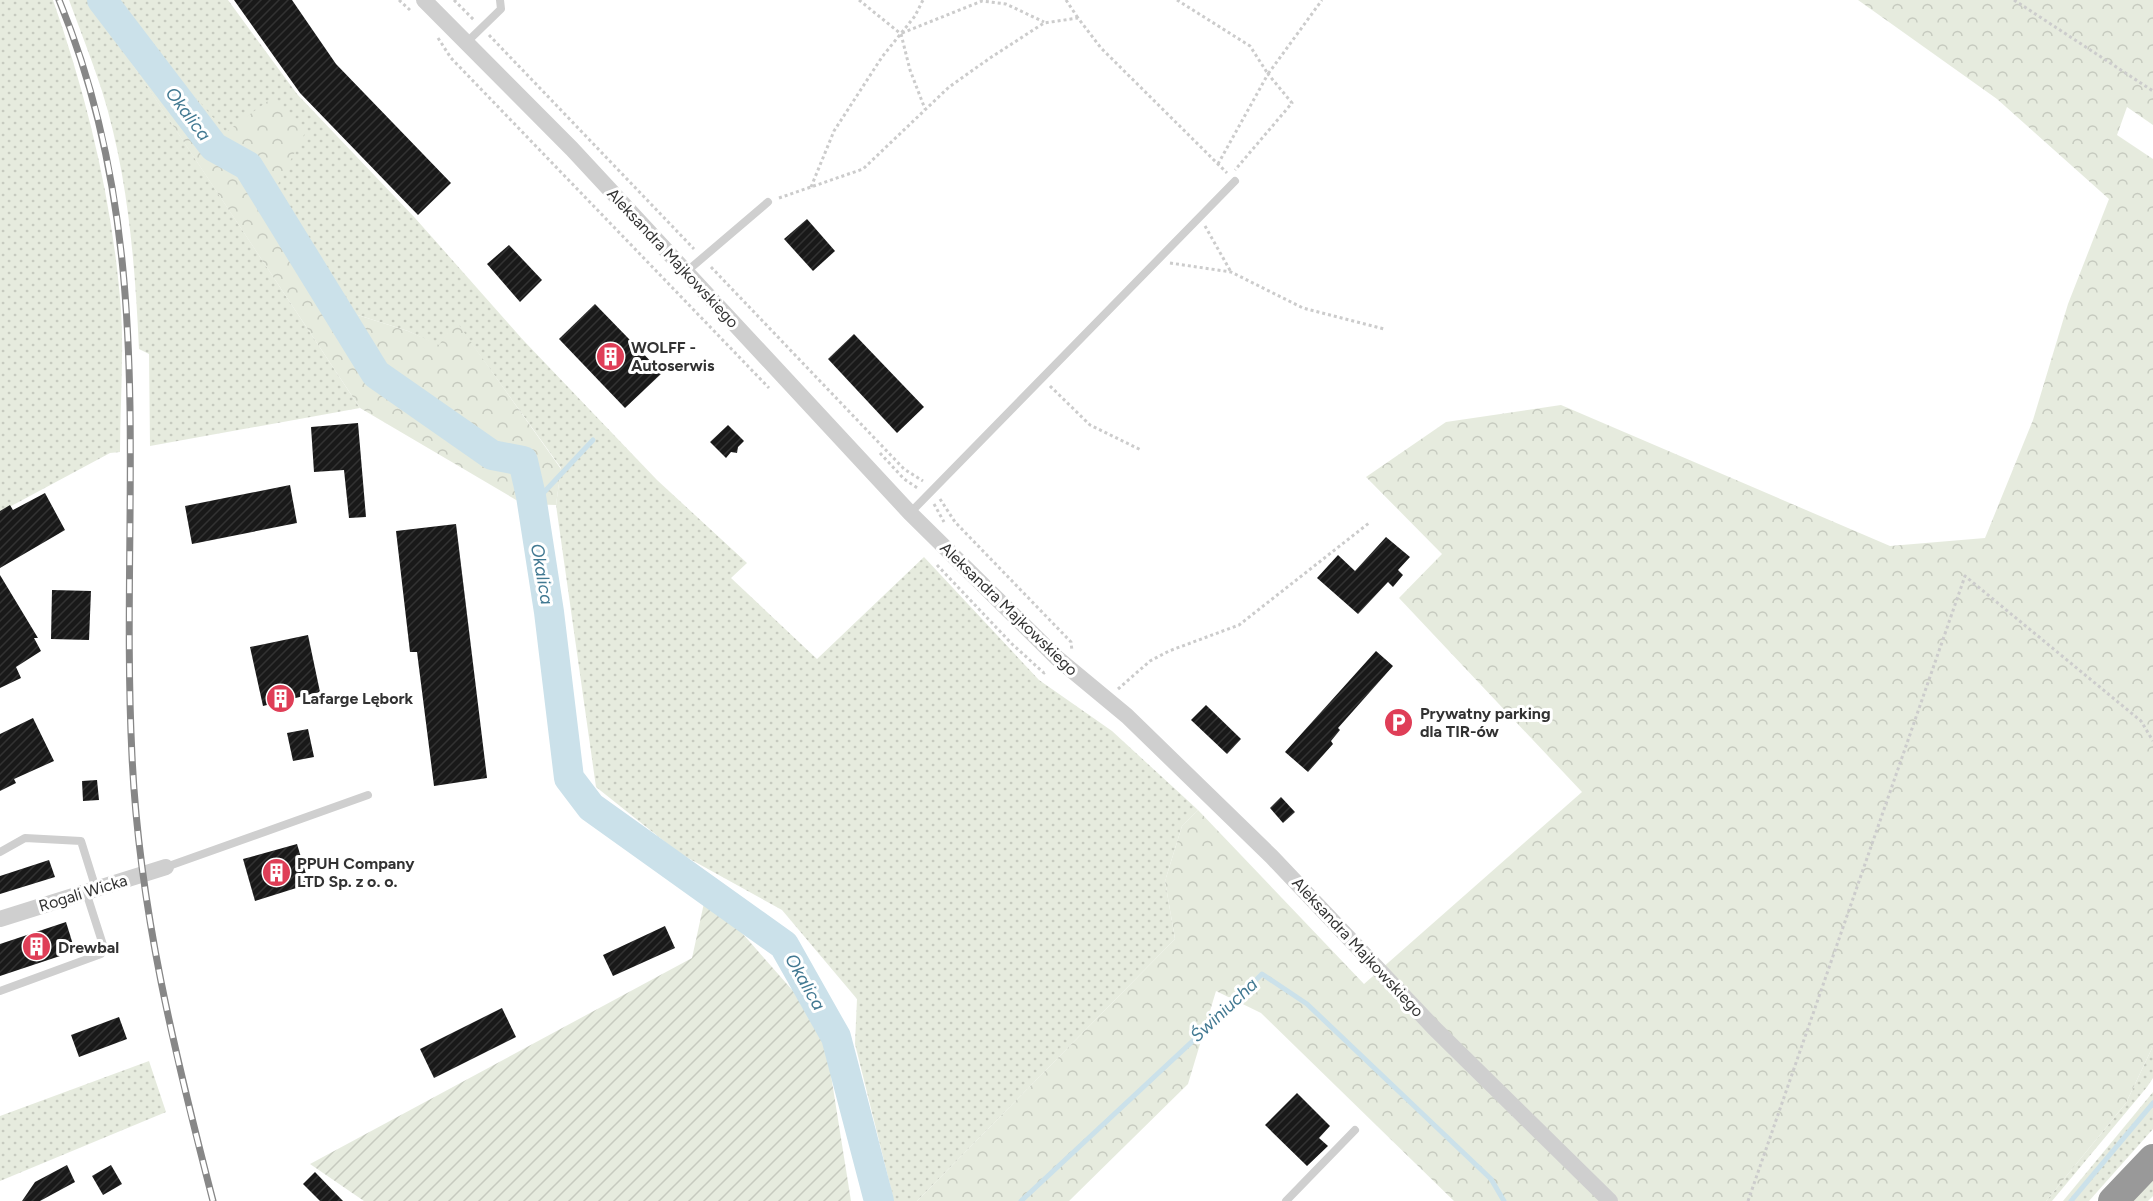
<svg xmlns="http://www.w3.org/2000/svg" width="2153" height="1201" font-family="Figtree,sans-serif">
  <defs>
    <pattern id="grass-dots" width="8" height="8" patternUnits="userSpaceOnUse" patternTransform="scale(1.5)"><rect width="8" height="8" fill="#e6ebde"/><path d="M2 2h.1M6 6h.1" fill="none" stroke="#c6cabf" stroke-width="1.8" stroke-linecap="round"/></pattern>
    <pattern id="forest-crowns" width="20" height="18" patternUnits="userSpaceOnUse" patternTransform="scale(1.5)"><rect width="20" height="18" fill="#e6ebde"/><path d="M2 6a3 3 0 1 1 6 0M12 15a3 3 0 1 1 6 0" fill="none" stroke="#c6cabf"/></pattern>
    <pattern id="garden-furrows" width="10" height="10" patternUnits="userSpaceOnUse" patternTransform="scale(1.5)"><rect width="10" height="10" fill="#e6ebde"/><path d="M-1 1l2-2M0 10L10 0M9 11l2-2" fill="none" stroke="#c6cabf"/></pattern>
    <pattern id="building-hatch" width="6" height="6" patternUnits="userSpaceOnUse" patternTransform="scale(1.5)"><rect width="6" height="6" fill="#191919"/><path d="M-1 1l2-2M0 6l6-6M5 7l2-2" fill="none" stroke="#323232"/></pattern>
  </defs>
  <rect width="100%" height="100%" fill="#fff"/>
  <!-- grass -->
  <g fill="url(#grass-dots)">
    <path d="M0 0H53C88 100 113 204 121 310 124 357 120 405 120 452L110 453 0 512Z"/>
    <path d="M69 0H228L297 94 415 218 524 341 657 480 747 563 731 578 817 659 924 557 1039 680 1112 731 1198 810 1182 826 1165 881 1175 939 917 1201H894L855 1044 857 999 782 910 679 853 596 787 556 505 561 468 456 322 439 346 408 331 345 311 275 190 126 18 100 15 360 408 150 446 149 354 139 349C135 263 128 174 102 91 92 60 80 30 69 0Z"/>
    <path d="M2153 1046V1078L2147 1087 2052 1201H2046L2126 1103Z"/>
    <path d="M149 1061 166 1112 0 1181V1116Z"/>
    <path d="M2153 1092V1129L2089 1201H2063Z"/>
    <path d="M2153 1176V1196L2148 1201H2129Z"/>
  </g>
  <!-- forest -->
  <g fill="url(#forest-crowns)">
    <path d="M1858 0H2153V125L2127 107 2117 135 2153 159V1046L2126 1103 2046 1201H1454L1261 1013 1216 991 1188 1084 1069 1201H917L1175 939 1165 881 1182 826 1198 810 1364 984 1582 792 1399 598 1442 554 1366 477 1446 422 1561 405 1890 546 1985 538 2033 420 2068 304 2109 199 1997 99Z"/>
    <path d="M99 14 126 18 226 132 272 98 307 129 275 190 345 311 408 331 439 345 456 321 561 469 556 505 523 504 360 408Z"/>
  </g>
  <!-- garden -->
  <path fill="url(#garden-furrows)" d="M704 903 735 925 823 1025 851 1201H364L310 1164 692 958Z"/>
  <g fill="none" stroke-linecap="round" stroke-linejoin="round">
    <!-- stream -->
    <g stroke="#cbe1ea" stroke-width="5">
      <path d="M532 505 593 440"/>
      <path d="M1021 1201 1226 1010 1262 974 1307 1004 1491 1179 1504 1201"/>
      <path d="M2071 1201 2153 1103"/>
    </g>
    <!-- river -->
    <path stroke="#cbe1ea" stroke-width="30" d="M102 0 214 147 248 166 376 374 492 455 523 461 531 496 549 612 569 778 591 807 784 945 836 1037 879 1201"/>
  </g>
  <!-- building -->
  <g fill="url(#building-hatch)">
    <path d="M234 0H292L336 64 451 183 418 215 300 93Z"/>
    <path d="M807 219 835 251 813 271 784 239Z"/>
    <path d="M509 245 542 280 520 302 487 264Z"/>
    <path d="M595 304 662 373 625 408 559 339Z"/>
    <path d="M854 334 924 407 897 433 828 359Z"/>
    <path d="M358 423 366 517 349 518 344 470 314 472 311 427Z"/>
    <path d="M728 425 744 441 738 447 737 453 731 452 726 458 710 442Z"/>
    <path d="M290 485 297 523 192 544 185 506Z"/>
    <path d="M45 493 65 530 0 568V511L10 505 13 510Z"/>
    <path d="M456 524 487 778 434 786 417 652H410L396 531Z"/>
    <path d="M1386 537 1410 557 1398 570 1403 575 1393 587 1388 582 1358 614 1317 578 1338 555 1355 571Z"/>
    <path d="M0 575 38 638H34L41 651 16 667 21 678 0 688Z"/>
    <path d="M52 590 91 591 89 640 51 639Z"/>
    <path d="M308 635 320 692 263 706 250 647Z"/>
    <path d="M1376 651 1393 666 1338 728 1340 730 1331 741 1333 744 1308 772 1285 752Z"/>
    <path d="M1206 705 1241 739 1227 754 1191 720Z"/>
    <path d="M33 718 54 761 14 779 16 783 0 791V734Z"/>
    <path d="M308 729 314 757 293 761 287 733Z"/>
    <path d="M97 780 99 800 83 801 82 781Z"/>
    <path d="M1281 797 1295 812 1283 823 1270 808Z"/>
    <path d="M297 844 309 884 255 901 243 859Z"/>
    <path d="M49 860 55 877 0 894V876Z"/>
    <path d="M66 922 75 951 0 976V944Z"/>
    <path d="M665 926 675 948 613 976 603 955Z"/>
    <path d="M502 1008 516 1037 434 1078 420 1049Z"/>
    <path d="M119 1017 127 1039 79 1057 71 1035Z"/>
    <path d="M1297 1093 1330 1126 1319 1138 1328 1146 1307 1166 1265 1125Z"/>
    <path d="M67 1165 75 1182 40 1201H22L35 1182Z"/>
    <path d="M111 1165 122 1184 103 1195 92 1176Z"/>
    <path d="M315 1172 343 1201H320L303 1184Z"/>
  </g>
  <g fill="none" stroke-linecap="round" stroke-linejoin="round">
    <!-- path -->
    <g stroke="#ccc" stroke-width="3" stroke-dasharray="3 3" stroke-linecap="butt">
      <path d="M399 0 410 10"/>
      <path d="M454 0 474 20"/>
      <path d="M859 0 901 34 910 70 925 109"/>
      <path d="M1066 0 1078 18"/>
      <path d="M1177 0 1250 46 1268 74 1322 0"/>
      <path d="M2014 0 2153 91"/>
      <path d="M902 33 982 1 1006 4 1044 22"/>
      <path d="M489 35 694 249"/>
      <path d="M438 38 451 58 769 388"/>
      <path d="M1218 164 1268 74 1292 103 1235 170"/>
      <path d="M811 187 834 131 882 57 915 16 923 0"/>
      <path d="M779 198 863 169 949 87 990 58 1044 23 1078 18 1101 48 1227 173"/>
      <path d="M1205 226 1231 272"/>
      <path d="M1170 263 1231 272 1303 308 1384 329"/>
      <path d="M711 267 904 469 923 481"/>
      <path d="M1050 386 1090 425 1141 450"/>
      <path d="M880 453 904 479 919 489"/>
      <path d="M940 499 955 522 1071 642 1072 651"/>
      <path d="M934 504 944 522"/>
      <path d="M937 565 1012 644 1044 673 1046 671"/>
      <path d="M1118 689 1150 661 1169 651 1239 625 1369 523"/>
      <path d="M1748 1201 1965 576 2141 721 2153 741"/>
    </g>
    <!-- lane -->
    <g stroke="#cfcfcf" stroke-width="8">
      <path d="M467 42 501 9 500 0"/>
      <path d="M686 272 768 202"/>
      <path d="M910 513 1235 181"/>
      <path d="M0 852 25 838 81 841 96 889"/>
      <path d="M166 867 368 795"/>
      <path d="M0 991 101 954 104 948 86 892"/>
      <path d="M1286 1201 1355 1130"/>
    </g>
    <!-- street -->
    <g stroke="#cfcfcf" stroke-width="16">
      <path d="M424 0 572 149 910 513 1057 658 1127 716 1272 857 1435 1029 1610 1201"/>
      <path d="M0 919 166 867"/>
    </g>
    <!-- highway -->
    <path stroke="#999" stroke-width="30" d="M2113 1201 2153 1159"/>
    <defs>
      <path id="rail" d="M59 0C162 249 119 497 132 756 139 909 175 1054 213 1201"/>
    </defs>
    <!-- rail casing -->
    <use href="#rail" stroke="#878787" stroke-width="7"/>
    <!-- rail -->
    <use href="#rail" stroke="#fff" stroke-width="4.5" stroke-dasharray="14" stroke-linecap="butt"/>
  </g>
  <!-- icons -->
  <defs>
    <symbol id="building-disc" viewBox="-11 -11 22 22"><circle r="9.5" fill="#df3e57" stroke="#fff"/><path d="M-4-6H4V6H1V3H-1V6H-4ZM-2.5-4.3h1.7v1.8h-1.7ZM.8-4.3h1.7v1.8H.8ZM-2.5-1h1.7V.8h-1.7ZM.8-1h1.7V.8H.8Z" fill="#fff"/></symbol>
    <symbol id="parking-disc" viewBox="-11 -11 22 22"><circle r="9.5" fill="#df3e57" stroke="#fff"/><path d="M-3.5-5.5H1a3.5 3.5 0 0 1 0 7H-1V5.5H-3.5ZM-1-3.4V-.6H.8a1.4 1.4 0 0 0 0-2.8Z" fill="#fff"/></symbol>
  </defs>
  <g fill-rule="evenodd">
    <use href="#building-disc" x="594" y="340" width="33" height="33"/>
    <use href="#building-disc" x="264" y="682" width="33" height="33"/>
    <use href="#parking-disc" x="1382" y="706" width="33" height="33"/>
    <use href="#building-disc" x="260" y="856" width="33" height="33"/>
    <use href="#building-disc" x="20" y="930" width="33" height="33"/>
  </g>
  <g text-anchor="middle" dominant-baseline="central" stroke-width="6" stroke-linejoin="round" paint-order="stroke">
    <!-- street labels -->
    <g font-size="16" fill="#323232" stroke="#fff">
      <text transform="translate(673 258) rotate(47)">Aleksandra Majkowskiego</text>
      <text transform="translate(1009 609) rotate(44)">Aleksandra Majkowskiego</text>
      <text transform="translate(83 893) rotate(-17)">Rogali Wicka</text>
      <text transform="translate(1358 947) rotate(47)">Aleksandra Majkowskiego</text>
    </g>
    <!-- poi labels -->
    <g font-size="16" font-weight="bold" fill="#323232" stroke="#fff" text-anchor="start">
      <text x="631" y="347">WOLFF -<tspan x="631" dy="18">Autoserwis</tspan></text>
      <text x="302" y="698">Lafarge Lębork</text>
      <text x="1420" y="713">Prywatny parking<tspan x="1420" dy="18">dla TIR-ów</tspan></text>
      <text x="297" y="863">PPUH Company<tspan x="297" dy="18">LTD Sp. z o. o.</tspan></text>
      <text x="58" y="947">Drewbal</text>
    </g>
    <!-- water labels -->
    <g font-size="18" font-style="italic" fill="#427992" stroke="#fff">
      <text transform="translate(188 114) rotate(53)">Okalica</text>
      <text transform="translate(542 574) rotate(80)">Okalica</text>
      <text transform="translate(805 982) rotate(60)">Okalica</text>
      <text transform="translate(1224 1010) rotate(-43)">Świniucha</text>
    </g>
  </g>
</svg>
